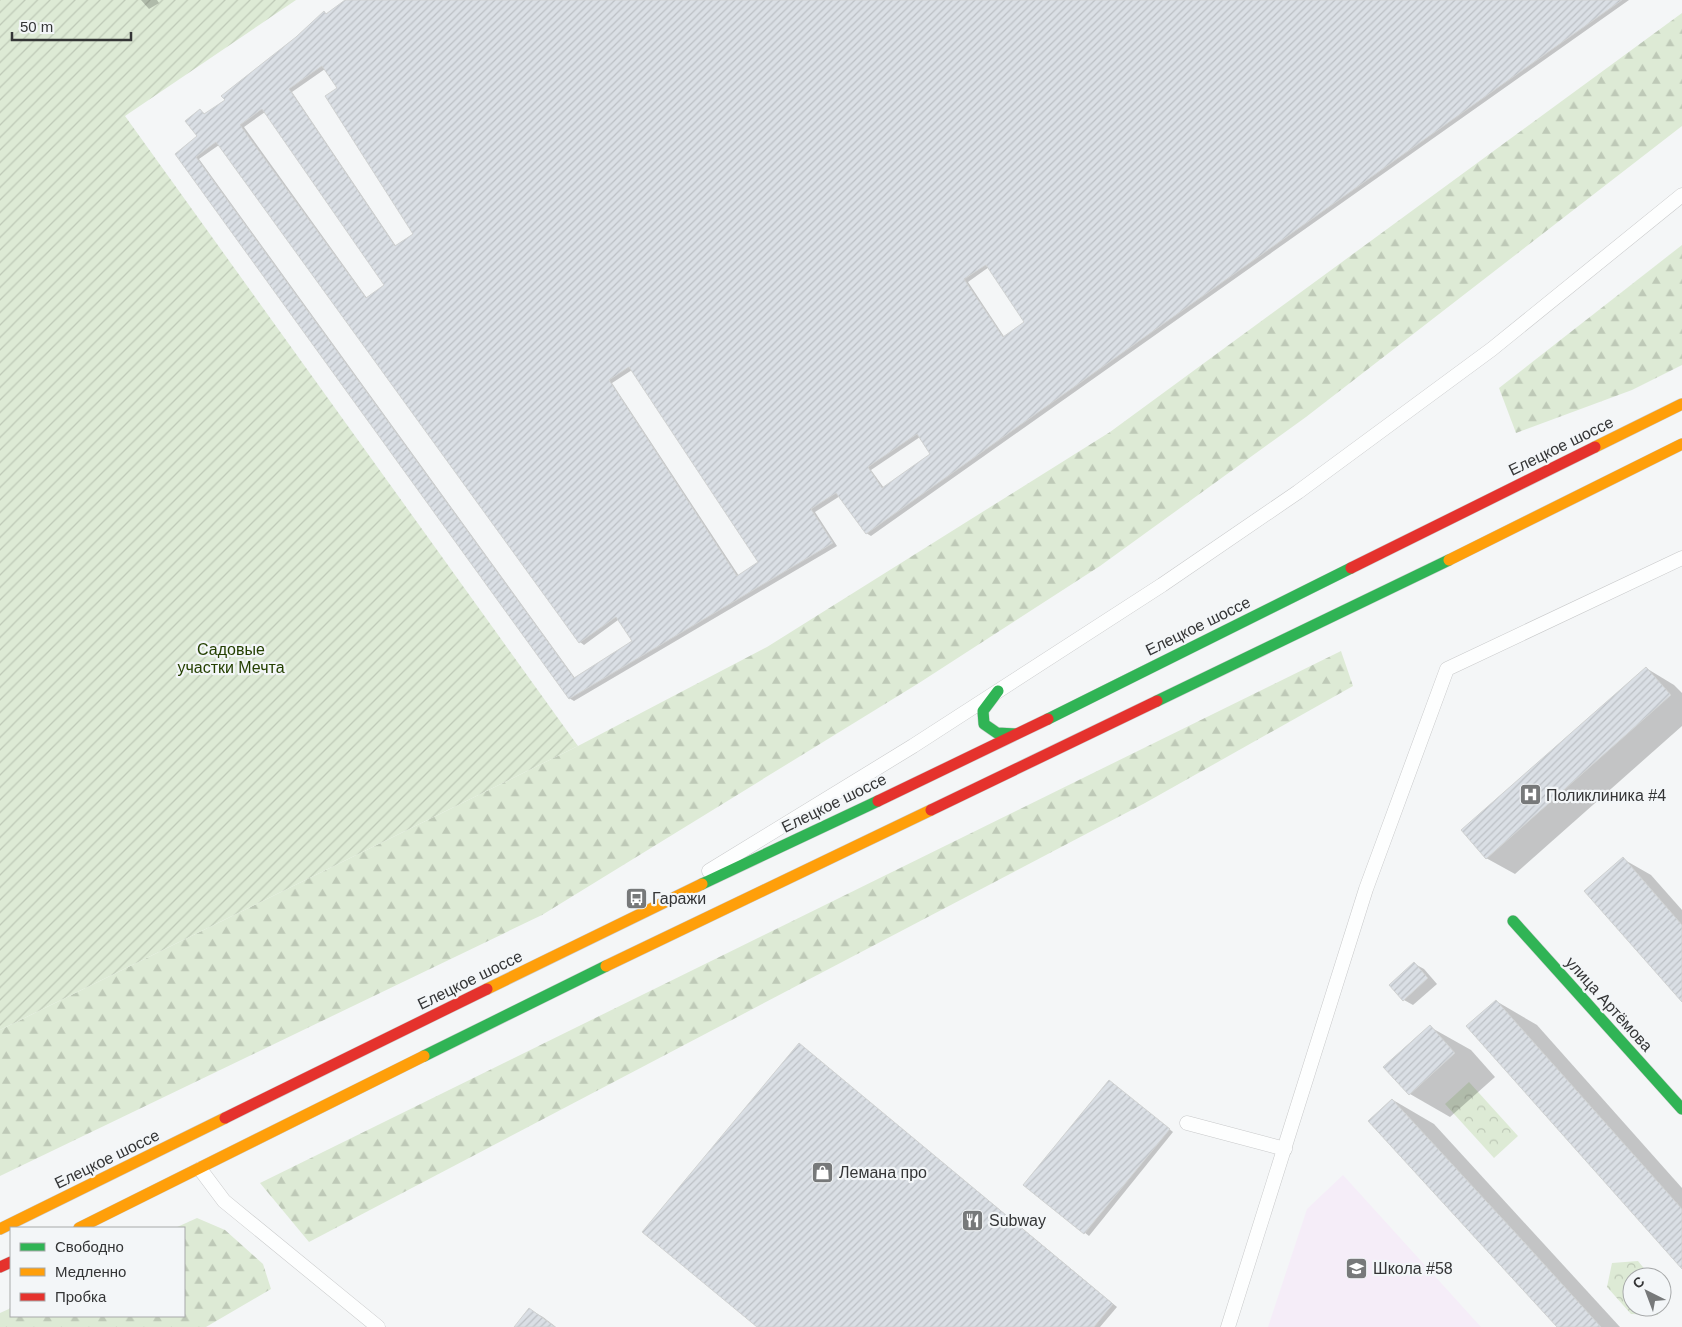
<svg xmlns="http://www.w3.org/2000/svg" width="1682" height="1327" font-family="Arial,sans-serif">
  <defs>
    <pattern id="forest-firs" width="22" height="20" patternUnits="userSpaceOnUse" patternTransform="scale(1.25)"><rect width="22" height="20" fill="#ddead5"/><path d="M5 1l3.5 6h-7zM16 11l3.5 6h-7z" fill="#bec9b7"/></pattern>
    <pattern id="park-crowns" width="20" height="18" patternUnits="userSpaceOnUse" patternTransform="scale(1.25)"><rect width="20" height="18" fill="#ddead5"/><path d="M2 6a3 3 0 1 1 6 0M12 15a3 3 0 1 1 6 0" fill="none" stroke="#bec9b7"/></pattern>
    <pattern id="garden-furrows" width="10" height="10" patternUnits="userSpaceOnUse" patternTransform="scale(1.25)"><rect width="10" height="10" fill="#ddead5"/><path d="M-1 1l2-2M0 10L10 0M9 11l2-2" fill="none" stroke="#bec9b7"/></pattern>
    <pattern id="building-hatch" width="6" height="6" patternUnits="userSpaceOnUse" patternTransform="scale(1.25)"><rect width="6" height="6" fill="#dadfe5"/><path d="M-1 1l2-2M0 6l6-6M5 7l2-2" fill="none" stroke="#bcc0c5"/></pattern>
  </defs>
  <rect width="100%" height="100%" fill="#f4f6f7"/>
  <!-- education -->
  <path fill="#f5edf8" d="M1343 1175 1481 1327H1268L1307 1209Z"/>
  <!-- forest -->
  <g fill="url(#forest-firs)">
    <path d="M1682 13V126L1306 417 1100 566 919 683 542 915 0 1176V1030L578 746 767 647 1110 432Z"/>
    <path d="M1682 245V365L1632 390 1516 433 1499 388Z"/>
    <path d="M1341 651 1353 686 1145 803 309 1242 260 1183Z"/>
    <path d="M197 1218 225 1230 263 1264 271 1289 206 1327H0V1313L11 1308V1316H184V1228H175Z"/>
  </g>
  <!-- park -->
  <g fill="url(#park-crowns)">
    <path d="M1469 1082 1518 1136 1494 1158 1445 1104Z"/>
    <path d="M1638 1261 1651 1277H1632V1307H1658V1315L1631 1314 1607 1287 1612 1263Z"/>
  </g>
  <!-- garden -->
  <path fill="url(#garden-furrows)" d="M0 0H296L125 116 578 746 0 1030Z"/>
  <!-- shadow -->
  <g fill="#0003" fill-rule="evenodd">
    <path d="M141 0H157L159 3 149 9Z"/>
    <path d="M347 0H1629L871 536 866 533 840 496 815 512 837 546 574 701 569 698 176 154 199 136 200 110 205 114 226 101 324 13 327 14ZM325 69 339 88 415 234 396 246 292 92ZM265 112 386 285 367 298 244 127ZM219 145 580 642 584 645 618 620 634 641 575 678 199 159ZM989 267 1026 323 1005 338 968 282ZM632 370 760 563 739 576 612 383ZM920 437 931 454 884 488 871 470Z"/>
    <path d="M1646 668 1674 685 1682 693V726L1515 874 1486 858Z"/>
    <path d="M1623 859 1651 875 1682 910V1001Z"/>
    <path d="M1415 964 1424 969 1437 984 1413 1005 1404 1000Z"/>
    <path d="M1496 1001 1537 1025 1682 1188V1268Z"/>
    <path d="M1430 1027 1471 1050 1495 1077 1450 1117 1410 1094Z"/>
    <path d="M803 1047 1117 1307 1100 1327H759Z"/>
    <path d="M1113 1084 1173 1132 1089 1236 1025 1185Z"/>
    <path d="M1393 1100 1434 1124 1620 1327H1559Z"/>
    <path d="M529 1309 543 1317 556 1327H516Z"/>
  </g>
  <!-- building -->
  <g fill="url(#building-hatch)" stroke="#d0d2d2" fill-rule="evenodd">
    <path d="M345 0H1622L866 534 836 493 811 509 833 543 569 699 175 154 197 136 185 121 200 109 204 114 225 100 221 96 296 37 324 11 326 14ZM322 66 337 88 325 96 413 234 395 246 289 89ZM262 109 384 285 366 298 240 125ZM216 142 579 643 616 617 632 641 574 678 196 157ZM986 265 1024 322 1003 337 964 279ZM629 367 758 562 737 576 609 380ZM917 434 930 454 882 488 868 467Z"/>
    <path d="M1646 667 1671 695 1486 859 1461 830Z"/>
    <path d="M1623 857 1682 925V1002L1584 891Z"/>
    <path d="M1414 962 1428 978 1403 1001 1389 985Z"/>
    <path d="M1496 1000 1682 1209V1269L1466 1026Z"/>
    <path d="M1430 1025 1455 1053 1409 1095 1383 1067Z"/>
    <path d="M799 1043 1113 1304 1094 1327H757L642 1232Z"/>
    <path d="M1109 1080 1170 1129 1084 1234 1023 1185Z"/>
    <path d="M1392 1099 1523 1241 1601 1327H1557L1368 1121Z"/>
    <path d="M529 1308 555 1327H514Z"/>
  </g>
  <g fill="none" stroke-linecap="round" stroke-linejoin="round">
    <defs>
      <g id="street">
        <path d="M709 871 913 746 1162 585 1298 492 1492 349 1682 195"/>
        <path d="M1187 1123 1285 1149"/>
        <path d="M200 1169 224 1201 378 1327"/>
        <path d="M1228 1327 1366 889 1447 669 1682 558"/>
      </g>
      <g id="fast">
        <path d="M998 691 983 711 984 724 997 733 1016 734"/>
        <path d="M1157 701 1449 560"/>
        <path d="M1048 719 1351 568"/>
        <path d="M702 884 878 801"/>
        <path d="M1513 921 1682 1109"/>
        <path d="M424 1056 606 966"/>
      </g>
      <g id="slow">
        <path d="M1595 447 1682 404"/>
        <path d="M1449 560 1682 444"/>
        <path d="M606 966 931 810"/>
        <path d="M487 989 702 884"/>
        <path d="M79 1228 424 1056"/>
        <path d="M0 1229 225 1118"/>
      </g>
      <g id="jam">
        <path d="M1351 568 1595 447"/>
        <path d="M878 801 1048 719"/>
        <path d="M931 810 1157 701"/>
        <path d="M225 1118 487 989"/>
        <path d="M0 1267 11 1262"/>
      </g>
    </defs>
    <!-- street casing -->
    <use href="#street" stroke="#c8c9ca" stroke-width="15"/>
    <!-- fast casing -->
    <use href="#fast" stroke="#c8c9ca" stroke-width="12"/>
    <!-- slow casing -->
    <use href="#slow" stroke="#c8c9ca" stroke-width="12"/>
    <!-- jam casing -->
    <use href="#jam" stroke="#c8c9ca" stroke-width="12"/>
    <!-- street -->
    <use href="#street" stroke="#fdfefe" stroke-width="14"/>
    <!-- fast -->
    <use href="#fast" stroke="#30b455" stroke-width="11"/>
    <!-- slow -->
    <use href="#slow" stroke="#ff9f0a" stroke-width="11"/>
    <!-- jam -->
    <use href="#jam" stroke="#e5322d" stroke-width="11"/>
  </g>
  <!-- icons -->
  <defs>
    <symbol id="hospital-square" viewBox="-11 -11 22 22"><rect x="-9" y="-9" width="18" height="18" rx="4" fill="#77797a" stroke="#f3f6f8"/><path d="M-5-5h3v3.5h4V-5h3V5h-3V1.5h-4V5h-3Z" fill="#fff"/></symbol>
    <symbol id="bus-square" viewBox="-11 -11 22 22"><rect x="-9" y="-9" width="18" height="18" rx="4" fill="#77797a" stroke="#f3f6f8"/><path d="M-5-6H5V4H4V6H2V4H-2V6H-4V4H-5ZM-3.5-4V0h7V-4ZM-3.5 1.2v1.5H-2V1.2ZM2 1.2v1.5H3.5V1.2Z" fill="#fff"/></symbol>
    <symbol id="shop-square" viewBox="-11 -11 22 22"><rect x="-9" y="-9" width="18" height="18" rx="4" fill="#77797a" stroke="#f3f6f8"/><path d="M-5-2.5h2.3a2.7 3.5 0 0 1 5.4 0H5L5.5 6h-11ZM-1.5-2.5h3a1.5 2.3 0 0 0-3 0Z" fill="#fff"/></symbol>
    <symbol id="restaurant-square" viewBox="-11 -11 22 22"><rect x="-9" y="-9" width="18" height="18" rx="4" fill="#77797a" stroke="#f3f6f8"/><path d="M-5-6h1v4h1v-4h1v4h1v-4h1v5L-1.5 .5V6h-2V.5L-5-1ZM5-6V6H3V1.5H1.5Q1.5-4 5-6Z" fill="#fff"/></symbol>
    <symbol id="school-square" viewBox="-11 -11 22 22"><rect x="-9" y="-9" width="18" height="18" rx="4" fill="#77797a" stroke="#f3f6f8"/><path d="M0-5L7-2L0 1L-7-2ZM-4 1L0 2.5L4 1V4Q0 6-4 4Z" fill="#fff"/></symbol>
  </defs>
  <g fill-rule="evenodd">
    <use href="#hospital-square" x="1518" y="782" width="25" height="25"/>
    <use href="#bus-square" x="624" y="886" width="25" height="25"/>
    <use href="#shop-square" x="810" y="1160" width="25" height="25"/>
    <use href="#restaurant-square" x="960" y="1208" width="25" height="25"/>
    <use href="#school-square" x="1344" y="1256" width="25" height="25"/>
  </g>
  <g text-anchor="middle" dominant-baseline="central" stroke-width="4.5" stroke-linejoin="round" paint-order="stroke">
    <!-- street labels -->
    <g font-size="16" fill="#343536" stroke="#f3f6f8">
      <text transform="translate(1561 446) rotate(-26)">Елецкое шоссе</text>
      <text transform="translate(1198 626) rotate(-26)">Елецкое шоссе</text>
      <text transform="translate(834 803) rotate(-26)">Елецкое шоссе</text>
      <text transform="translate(470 980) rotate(-26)">Елецкое шоссе</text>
      <text transform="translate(1609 1004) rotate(48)">улица Артёмова</text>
      <text transform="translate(107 1159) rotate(-26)">Елецкое шоссе</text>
    </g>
    <!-- park labels -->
    <g font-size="16" fill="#254002" stroke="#f3f6f8">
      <text x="231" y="649">Садовые<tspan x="231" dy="18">участки Мечта</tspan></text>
    </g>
    <!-- poi labels -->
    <g font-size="16" fill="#343536" stroke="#f3f6f8" text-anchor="start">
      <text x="1546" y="795">Поликлиника #4</text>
      <text x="652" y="898">Гаражи</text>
      <text x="839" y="1172">Лемана про</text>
      <text x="989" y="1220">Subway</text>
      <text x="1373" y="1268">Школа #58</text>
    </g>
  </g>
  <!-- legend -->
  <rect x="10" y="1227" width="175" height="90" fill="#f3f6f8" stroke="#a7a9aa"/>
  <rect x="20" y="1243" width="25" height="8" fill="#30b455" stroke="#a7a9aa"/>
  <text x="55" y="1252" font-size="15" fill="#343536">Свободно</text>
  <rect x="20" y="1268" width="25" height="8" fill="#ff9f0a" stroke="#a7a9aa"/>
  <text x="55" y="1277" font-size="15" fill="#343536">Медленно</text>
  <rect x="20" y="1293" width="25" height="8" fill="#e5322d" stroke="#a7a9aa"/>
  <text x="55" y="1302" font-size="15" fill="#343536">Пробка</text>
  <!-- north arrow -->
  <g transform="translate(1647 1292) rotate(318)"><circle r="24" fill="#f3f6f8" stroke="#a7a9aa"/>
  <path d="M0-4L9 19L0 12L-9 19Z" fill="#77797a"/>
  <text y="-8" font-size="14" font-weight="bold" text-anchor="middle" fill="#343536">С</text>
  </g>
  <!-- scale -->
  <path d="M12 32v8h119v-8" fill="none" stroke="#343536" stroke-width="2.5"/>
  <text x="20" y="32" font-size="15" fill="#343536" stroke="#f3f6f8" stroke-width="4" paint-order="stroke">50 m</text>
</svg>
